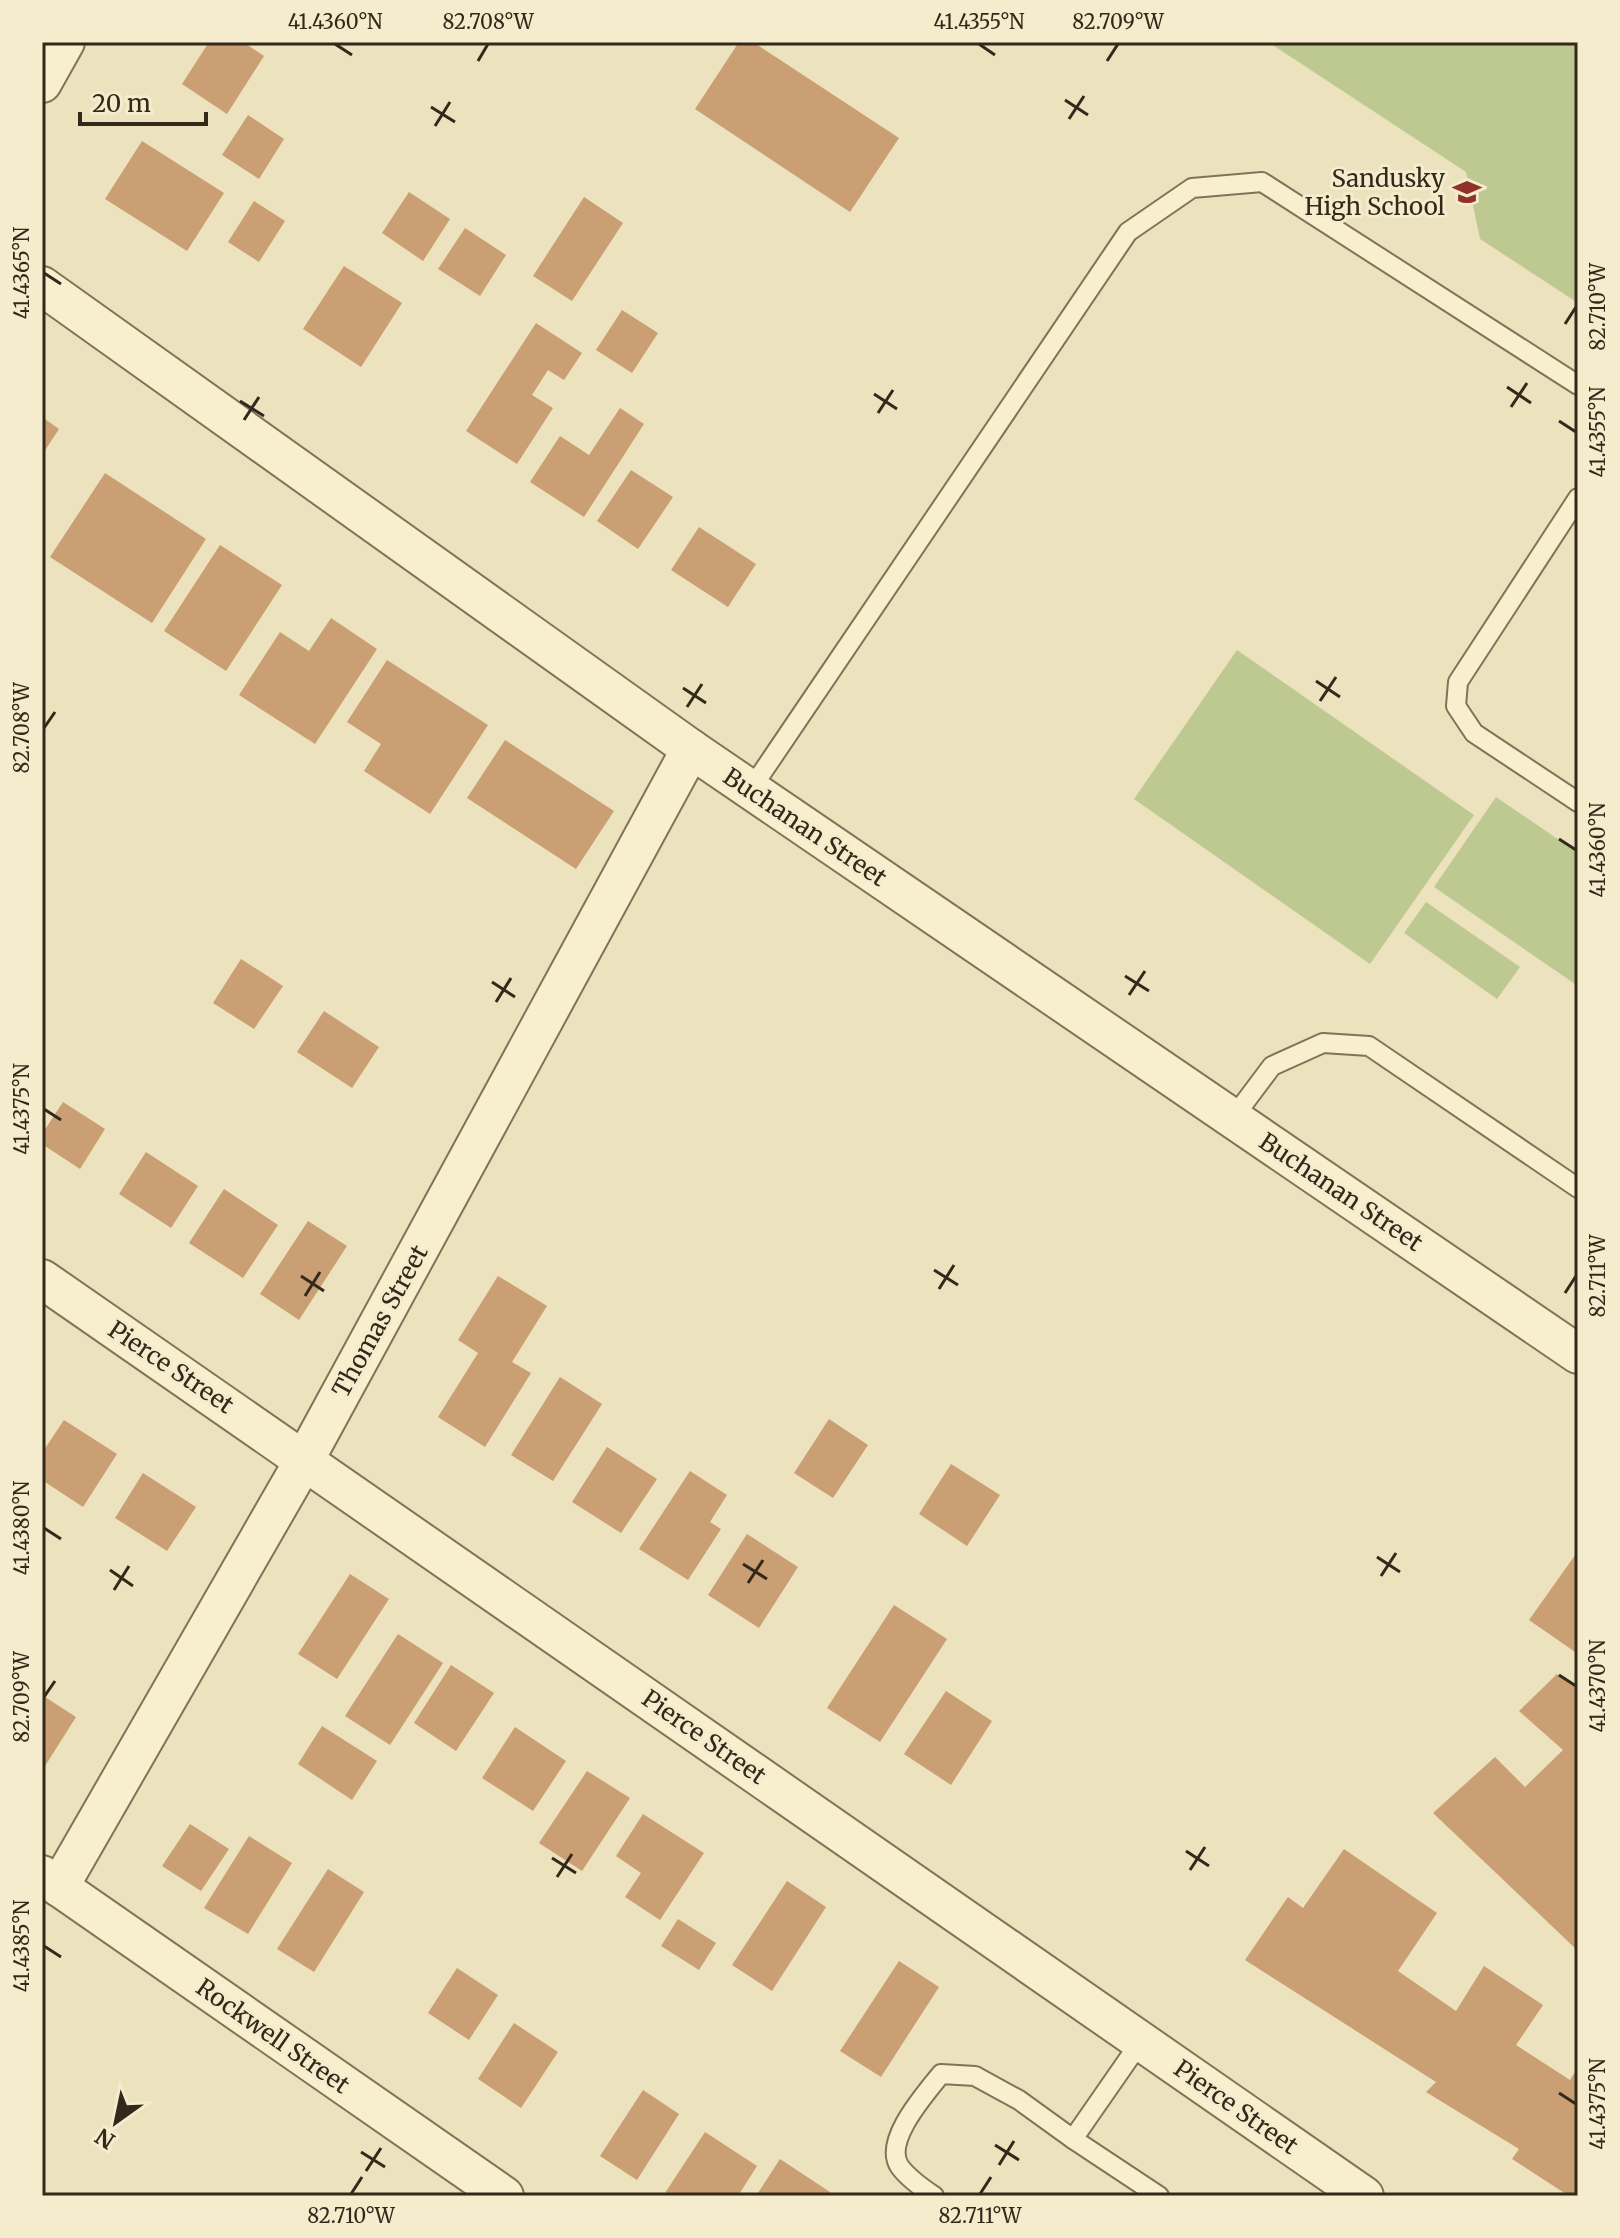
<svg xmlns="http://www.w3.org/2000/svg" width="1620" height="2238" font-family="Merriweather,serif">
  <rect width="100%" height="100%" fill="#ece2bd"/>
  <!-- green -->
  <g fill="#bec992">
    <path d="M1268 42H1578V303L1480 239 1466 172Z"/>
    <path d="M1237 650 1474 815 1370 964 1134 799Z"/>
    <path d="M1496 797 1578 853V986L1434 887Z"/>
    <path d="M1426 902 1520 967 1497 999 1404 933Z"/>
  </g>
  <!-- building -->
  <g fill="#ca9f73">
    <path d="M209 42H243L264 56 227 114 182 84Z"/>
    <path d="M739 42H753L899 138 850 212 695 109Z"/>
    <path d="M248 115 284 139 259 179 222 155Z"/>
    <path d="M142 141 224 193 187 251 105 199Z"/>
    <path d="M409 192 450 219 423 261 382 233Z"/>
    <path d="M584 197 623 223 572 301 533 276Z"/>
    <path d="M254 201 285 221 259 262 228 242Z"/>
    <path d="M465 228 506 255 480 296 438 269Z"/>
    <path d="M344 266 402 303 361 367 303 329Z"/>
    <path d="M622 310 658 333 632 373 596 350Z"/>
    <path d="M536 323 582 353 564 380 548 370 532 395 553 408 517 464 466 431Z"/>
    <path d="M620 408 644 424 584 517 530 482 560 436 589 455Z"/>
    <path d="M42 417 59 429 42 455Z"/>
    <path d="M631 470 673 497 638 549 597 521Z"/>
    <path d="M105 473 206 539 152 623 50 557Z"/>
    <path d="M699 527 756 564 728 607 671 570Z"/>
    <path d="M220 545 282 585 226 671 164 631Z"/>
    <path d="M331 618 377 649 315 744 239 695 280 632 309 651Z"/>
    <path d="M387 660 488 725 430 814 364 771 381 744 347 722Z"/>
    <path d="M505 740 614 811 576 869 467 798Z"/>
    <path d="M241 959 283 986 254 1029 213 1003Z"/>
    <path d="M324 1011 379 1047 352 1088 297 1052Z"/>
    <path d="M63 1102 105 1129 80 1169 42 1144V1134Z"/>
    <path d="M146 1152 198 1186 171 1228 119 1194Z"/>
    <path d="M224 1189 278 1225 243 1278 189 1243Z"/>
    <path d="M308 1221 347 1246 299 1320 260 1294Z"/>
    <path d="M498 1276 547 1306 512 1362 531 1373 485 1447 438 1417 478 1353 458 1340Z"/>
    <path d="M560 1377 602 1404 553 1481 511 1455Z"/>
    <path d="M829 1419 868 1445 833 1498 794 1473Z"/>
    <path d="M64 1420 117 1454 83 1507 42 1480V1453Z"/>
    <path d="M607 1447 657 1479 621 1533 572 1502Z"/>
    <path d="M951 1464 1000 1495 967 1546 919 1514Z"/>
    <path d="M690 1471 727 1495 710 1522 721 1529 688 1580 639 1549Z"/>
    <path d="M143 1473 196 1507 167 1551 115 1518Z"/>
    <path d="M747 1534 798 1567 759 1628 708 1595Z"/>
    <path d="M1578 1551V1654L1529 1620Z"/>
    <path d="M350 1574 389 1599 337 1679 298 1654Z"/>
    <path d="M894 1605 947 1639 880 1742 827 1708Z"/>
    <path d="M398 1634 443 1663 390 1745 345 1716Z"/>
    <path d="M451 1665 494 1693 456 1751 414 1723Z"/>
    <path d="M1557 1674 1578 1687V1951L1433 1813 1495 1757 1525 1787 1563 1750 1519 1711Z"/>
    <path d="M946 1691 992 1721 951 1785 904 1754Z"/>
    <path d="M42 1695 76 1717 45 1766 42 1765Z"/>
    <path d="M322 1726 377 1761 352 1800 298 1764Z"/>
    <path d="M515 1727 566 1761 533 1811 482 1778Z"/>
    <path d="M587 1771 630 1798 582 1871 539 1843Z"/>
    <path d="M643 1814 704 1853 660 1920 625 1897 641 1873 616 1856Z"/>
    <path d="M190 1824 229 1849 201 1891 162 1866Z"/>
    <path d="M249 1836 292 1863 248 1934 204 1908Z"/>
    <path d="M1344 1849 1437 1913 1398 1971 1456 2011 1484 1966 1543 2005 1516 2045 1570 2080 1578 2067V2196H1569L1512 2159 1519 2149 1426 2092 1436 2082 1245 1960 1288 1897 1303 1908Z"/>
    <path d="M328 1869 364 1892 314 1972 277 1949Z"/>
    <path d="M787 1881 826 1907 772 1991 732 1965Z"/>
    <path d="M678 1919 716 1943 699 1970 661 1946Z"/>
    <path d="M899 1961 939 1987 881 2077 840 2051Z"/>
    <path d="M457 1968 498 1995 469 2040 428 2013Z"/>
    <path d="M514 2023 558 2052 521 2108 478 2079Z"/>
    <path d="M643 2090 679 2114 637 2180 600 2156Z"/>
    <path d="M705 2132 757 2166 738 2196H663Z"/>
    <path d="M780 2159 836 2196H756Z"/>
  </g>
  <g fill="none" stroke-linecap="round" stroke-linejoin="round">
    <defs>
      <g id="service">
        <path d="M1578 498 1458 682 1456 706 1474 733 1578 802"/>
        <path d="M751 789 1128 232 1192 188 1262 182 1578 385"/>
        <path d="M1233 1118 1272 1066 1323 1043 1369 1046 1578 1188"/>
        <path d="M1073 2139 1159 2196"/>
        <path d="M934 2196C922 2188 909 2179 900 2167 882 2142 925 2094 941 2074L975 2076 1019 2100 1073 2139 1141 2041"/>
      </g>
      <g id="minor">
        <path d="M42 83 65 42"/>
        <path d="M42 286 691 749 1578 1354"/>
        <path d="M42 1279 1364 2196"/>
        <path d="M42 1875 504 2196"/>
        <path d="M59 1887 305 1459 691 749"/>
      </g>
    </defs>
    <!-- service casing -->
    <use href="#service" stroke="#837257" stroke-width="22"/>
    <!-- minor casing -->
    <use href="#minor" stroke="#837257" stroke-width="42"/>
    <!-- service -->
    <use href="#service" stroke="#f8efcf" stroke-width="18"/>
    <!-- minor -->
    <use href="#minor" stroke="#f8efcf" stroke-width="38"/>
  </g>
  <!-- ticks -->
  <path fill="none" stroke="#33291b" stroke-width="3" d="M335 44 352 55M979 44 995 55M478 61 488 44M1107 61 1118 44M1065 100 1088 115M431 107 455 122M1069 119 1084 96M435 126 450 102M44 273 61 284M1565 324 1576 307M1507 387 1531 403M874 394 897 409M240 401 264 416M1511 407 1527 383M878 413 893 390M244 420 259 397M1559 421 1576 432M1316 681 1340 697M683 688 706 703M1320 701 1336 677M687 707 702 684M44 728 55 712M1559 839 1576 850M1125 976 1149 991M492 982 515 997M1129 995 1145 971M496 1002 511 978M44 1109 61 1120M934 1270 958 1285M301 1276 324 1291M939 1289 954 1265M1565 1293 1576 1276M305 1296 320 1272M44 1528 61 1539M1377 1557 1400 1572M743 1564 767 1579M110 1570 133 1586M1381 1576 1396 1553M748 1583 763 1560M114 1590 129 1566M1559 1675 1576 1686M44 1697 55 1681M1186 1851 1209 1866M552 1858 576 1873M1190 1870 1205 1847M557 1877 572 1854M44 1946 61 1957M1559 2093 1576 2104M995 2145 1019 2160M361 2152 385 2167M999 2165 1014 2141M366 2171 381 2148M351 2194 362 2177M980 2194 991 2177"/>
  <!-- icons -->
  <defs>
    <symbol id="school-bare" viewBox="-9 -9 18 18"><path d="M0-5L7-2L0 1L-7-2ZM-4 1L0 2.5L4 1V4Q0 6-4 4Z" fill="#913128" stroke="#f4eccc" stroke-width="2.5" paint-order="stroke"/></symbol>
  </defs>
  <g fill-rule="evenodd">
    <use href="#school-bare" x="1447" y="172" width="40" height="40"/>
  </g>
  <g text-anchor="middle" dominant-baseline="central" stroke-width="6" stroke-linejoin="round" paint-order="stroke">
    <!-- poi labels -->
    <g font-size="24" fill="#33291b" stroke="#f4eccc" text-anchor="end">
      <text x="1445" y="178">Sandusky<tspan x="1445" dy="28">High School</tspan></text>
    </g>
    <!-- street labels -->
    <g font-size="24" fill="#33291b" stroke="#f4eccc">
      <text transform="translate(805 827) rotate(34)">Buchanan Street</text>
      <text transform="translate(1341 1192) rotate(34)">Buchanan Street</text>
      <text transform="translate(380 1321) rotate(-61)">Thomas Street</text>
      <text transform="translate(171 1367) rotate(34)">Pierce Street</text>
      <text transform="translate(704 1737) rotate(35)">Pierce Street</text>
      <text transform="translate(273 2036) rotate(35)">Rockwell Street</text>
      <text transform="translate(1236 2107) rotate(35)">Pierce Street</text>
    </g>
  </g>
  <!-- border -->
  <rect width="1620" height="2238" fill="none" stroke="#f4eccc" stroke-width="88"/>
  <!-- north arrow -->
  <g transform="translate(116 2122) rotate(213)" stroke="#f4eccc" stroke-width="6" paint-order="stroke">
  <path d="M0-6L14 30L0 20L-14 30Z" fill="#33291b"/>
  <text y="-12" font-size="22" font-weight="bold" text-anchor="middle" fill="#33291b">N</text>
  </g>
  <!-- scale -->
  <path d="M80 112v12h126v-12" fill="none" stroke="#33291b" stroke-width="4"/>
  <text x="92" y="112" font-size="24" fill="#33291b" stroke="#f4eccc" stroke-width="6" paint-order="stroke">20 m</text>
  <rect x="44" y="44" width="1532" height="2150" fill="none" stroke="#33291b" stroke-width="3"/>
  <g font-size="20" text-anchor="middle" fill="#33291b">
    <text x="335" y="29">41.4360°N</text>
    <text x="488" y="29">82.708°W</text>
    <text x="979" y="29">41.4355°N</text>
    <text x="1118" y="29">82.709°W</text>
    <text transform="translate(22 273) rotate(-90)" y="7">41.4365°N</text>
    <text transform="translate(1598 307) rotate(-90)" y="7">82.710°W</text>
    <text transform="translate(1598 432) rotate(-90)" y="7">41.4355°N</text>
    <text transform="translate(22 728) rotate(-90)" y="7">82.708°W</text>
    <text transform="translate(1598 850) rotate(-90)" y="7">41.4360°N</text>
    <text transform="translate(22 1109) rotate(-90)" y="7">41.4375°N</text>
    <text transform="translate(1598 1276) rotate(-90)" y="7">82.711°W</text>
    <text transform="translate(22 1528) rotate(-90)" y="7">41.4380°N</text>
    <text transform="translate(1598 1686) rotate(-90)" y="7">41.4370°N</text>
    <text transform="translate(22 1697) rotate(-90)" y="7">82.709°W</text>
    <text transform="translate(22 1946) rotate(-90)" y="7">41.4385°N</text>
    <text transform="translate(1598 2104) rotate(-90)" y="7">41.4375°N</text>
    <text x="351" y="2223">82.710°W</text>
    <text x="980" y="2223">82.711°W</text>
  </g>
</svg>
